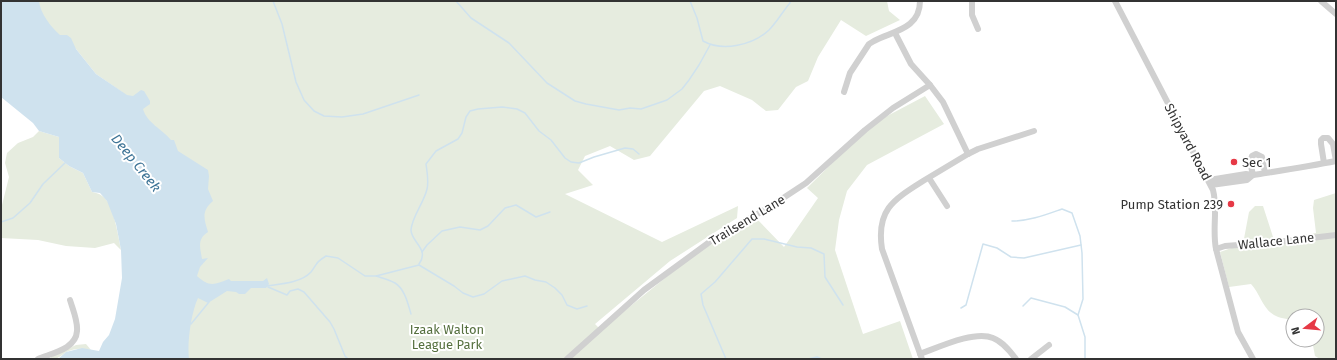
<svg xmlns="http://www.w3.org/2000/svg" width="1337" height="360" font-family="'Fira Sans',sans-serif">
  <rect width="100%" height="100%" fill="#fff"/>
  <!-- green -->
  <g fill="#e6ecdf">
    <path d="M3 1H887L889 11 900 20 866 36 841 20 818 57 808 81 796 87 778 110 766 111 752 100 720 86 704 91 650 156 634 160 610 146 585 156 578 170 593 185 565 194 662 242 738 206 737 218 670 261 595 324 601 330 696 253 757 219 784 247 818 198 807 188 872 124 925 96 944 124 867 165 847 191 839 220 835 250 863 334 900 321 913 359H173L122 92 96 74 76 49Z"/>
    <path d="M39 131 59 137V158L69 166 83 173 92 192C99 193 104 196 108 202 115 215 118 235 121 250L114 243 95 248 66 246 38 240 1 238V209L9 177 5 163 7 153 18 143 33 137Z"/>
    <path d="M1336 193V359H1320L1315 356 1312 340H1317V316H1293V320C1287 319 1279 318 1274 315 1262 308 1260 293 1251 284L1229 287 1220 252 1243 244 1249 212 1255 206H1263L1274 240 1316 233 1313 208 1314 200Z"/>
    <path d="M86 344 91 350C82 348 73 348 65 353 59 357 58 359 50 359L51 357 76 345Z"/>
  </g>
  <!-- water -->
  <path fill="#cfe2ee" d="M1 1H39C40 13 51 27 60 35H67L71 38 76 49 96 74 127 95 133 96 141 90 144 91 150 101V104L143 109C147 123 162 129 171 140H174L178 151 208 170 209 176 208 189 213 201C201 211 204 219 208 232 197 239 200 247 202 259L208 258 200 267 197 276C209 287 214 285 229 279L231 281H263L267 278 269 284 266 288H251L245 294H239L236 292 227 291 208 303 198 298C191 313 187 343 189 359H58L66 352 82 348 99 351 103 342 109 335 115 319 122 278 121 250 116 224 107 201 100 193 92 192 83 173 69 166 59 158V137L39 131 33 123 1 97Z"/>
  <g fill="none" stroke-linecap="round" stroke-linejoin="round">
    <!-- stream -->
    <g stroke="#cfe2ee" stroke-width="1.5">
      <path d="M273 1 282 24 296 82 304 100 314 111 324 116 342 117 363 114 419 95"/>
      <path d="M456 1 471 18 509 43 547 83 575 101 586 104 619 110 630 108 641 109 667 100 682 89 689 80 699 65 710 45"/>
      <path d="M690 1 697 18 703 41C723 52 753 45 769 30 777 22 783 11 790 3V1"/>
      <path d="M1012 221C1030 221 1045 215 1062 209L1072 213 1080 236 1082 253 1083 299 1078 315 1085 337V359"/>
      <path d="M1 222 13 218 30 203 43 184 66 162"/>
      <path d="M422 252 427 245 442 231 460 227 480 230 488 226 505 208 516 205 536 217 550 212"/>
      <path d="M419 264C430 249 411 242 411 230 412 216 424 203 427 189 429 181 427 172 426 164L436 151 458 139 462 133 466 117 470 111 478 109 502 107 517 109 525 113 539 131 551 140 565 158 571 162 579 163 594 157 625 148 633 149 639 154"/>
      <path d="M376 276C382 278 390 280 395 283 405 289 408 304 411 314"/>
      <path d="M266 286C280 284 301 283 311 272 318 263 315 263 326 256L338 258 365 276H376L419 265 454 286 463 293 473 297 484 294 502 281 525 276 535 280 546 282 555 288 562 295 567 305 577 309 587 306"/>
      <path d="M268 287 287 295 290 291 298 289 304 292 330 322 334 329 345 356 348 359"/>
      <path d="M1023 306 1031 298 1065 307 1078 315"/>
      <path d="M961 308 966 305 983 244 997 248 1011 257 1024 258 1081 245"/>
      <path d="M191 324 209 302"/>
      <path d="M726 359 703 305 701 294 715 282 752 239H764L797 247 811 248 824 254 825 277 843 305"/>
      <path d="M808 359 817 357 822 359"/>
    </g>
    <!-- minor -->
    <g stroke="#d0d0d0" stroke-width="6">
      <path d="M972 1V15L978 29"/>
      <path d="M1115 1 1213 190C1218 209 1212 229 1216 249L1238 332 1253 359"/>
      <path d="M1321 1 1336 14"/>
      <path d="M895 33 911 64 930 85 943 102 968 154"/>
      <path d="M844 92 850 73 869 44 874 41C893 31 920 29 920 1"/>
      <path d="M1324 163 1321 144V140L1323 138H1328L1333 144 1336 161"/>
      <path d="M1265 173 1262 157 1256 154 1252 156 1250 162 1253 175 1260 174C1285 170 1311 166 1336 161"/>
      <path d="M929 178 947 206"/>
      <path d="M1209 180 1246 174 1253 175 1247 180 1211 185"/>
      <path d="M1216 249 1225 246 1278 242 1336 235"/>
      <path d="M920 354C939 347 975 330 993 338 1003 342 1010 351 1016 359"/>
      <path d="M38 359C52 353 76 349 77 331 78 321 73 310 70 300"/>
      <path d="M567 359 644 290 715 238 768 208 806 183 865 130 893 108 930 85"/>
      <path d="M922 359 882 249C876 210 893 200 923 181 938 172 953 163 968 154L978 149 1034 131"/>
      <path d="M1031 359 1049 345"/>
    </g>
  </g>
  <!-- markers -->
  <g fill="#e63946" stroke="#fff" stroke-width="1.5">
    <circle cx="1234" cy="162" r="4"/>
    <circle cx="1231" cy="204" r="4"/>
  </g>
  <g text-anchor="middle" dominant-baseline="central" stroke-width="4" stroke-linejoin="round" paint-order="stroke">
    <!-- street labels -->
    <g font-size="13" fill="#333" stroke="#fff">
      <text transform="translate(1188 142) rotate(62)">Shipyard Road</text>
      <text transform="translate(747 220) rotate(-31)">Trailsend Lane</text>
      <text transform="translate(1276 241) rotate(-6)">Wallace Lane</text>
    </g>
    <!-- poi labels -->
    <g font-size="13" fill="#333" stroke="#fff" text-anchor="start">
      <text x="1242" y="162">Sec 1</text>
      <text x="1223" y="204" text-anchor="end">Pump Station 239</text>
    </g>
    <!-- park labels -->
    <g font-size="13" fill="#56703f" stroke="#fff">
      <text x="447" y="329">Izaak Walton<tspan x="447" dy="15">League Park</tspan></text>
    </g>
    <!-- water labels -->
    <g font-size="14" font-style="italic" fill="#3f7597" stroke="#fff">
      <text transform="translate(136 163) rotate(51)">Deep Creek</text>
    </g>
  </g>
  <!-- border -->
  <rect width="1337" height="360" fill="none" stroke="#333333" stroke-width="4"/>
  <!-- north arrow -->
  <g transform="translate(1305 328) rotate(254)"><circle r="19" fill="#ffffff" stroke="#adadad"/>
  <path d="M0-3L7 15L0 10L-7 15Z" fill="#e63946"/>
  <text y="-6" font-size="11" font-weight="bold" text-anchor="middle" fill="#333333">N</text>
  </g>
</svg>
